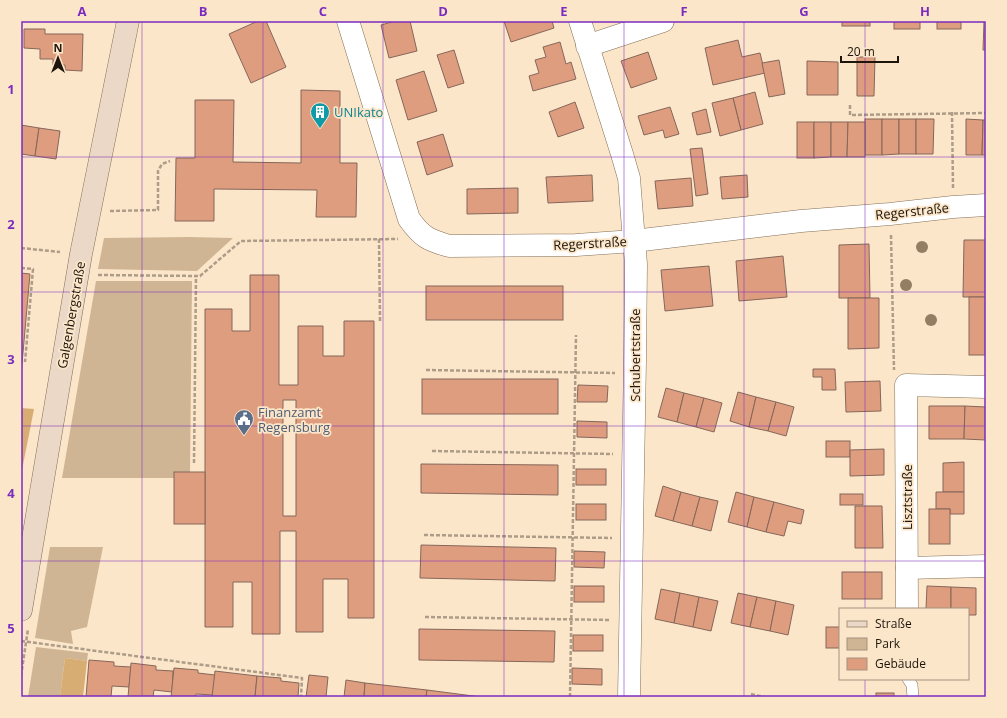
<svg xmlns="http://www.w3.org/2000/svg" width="1007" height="718" font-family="'Open Sans',sans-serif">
  <rect width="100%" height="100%" fill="#fce6ca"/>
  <!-- green -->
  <g fill="#cfb593">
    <path d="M189 237 233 238 197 271 98 269 104 238Z"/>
    <path d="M96 281H192L190 472 174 478H62Z"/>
    <path d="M50 547H103L87 627 71 631 73 644 35 638Z"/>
    <path d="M36 647 88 653 87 661 65 658 60 697H28Z"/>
  </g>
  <!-- forest -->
  <g fill="#d7ad73">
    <path d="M21 408 34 409 21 475Z"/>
    <path d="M65 658 87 661 83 697H60Z"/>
  </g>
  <!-- building -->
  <g fill="#df9d7f" stroke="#85675a" fill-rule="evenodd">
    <path d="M258 21H266L286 67 251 83 229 34Z"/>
    <path d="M395 21H410L417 51 389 58 381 25Z"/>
    <path d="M504 21H552L554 28 511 42Z"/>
    <rect x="842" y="21" width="28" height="5"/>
    <rect x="894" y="21" width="26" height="8"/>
    <rect x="937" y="21" width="24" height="8"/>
    <path d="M984 21H986V50H983Z"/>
    <path d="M24 29H45V34H83L82 71 65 70V65H53V59H40V49L24 48Z"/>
    <path d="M738 40 742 57 760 53 765 73 713 85 705 48Z"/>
    <path d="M560 42 566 64 571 62 576 79 533 91 529 76 539 73 535 60 546 57 543 47Z"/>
    <path d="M454 50 464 83 448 88 437 55Z"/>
    <path d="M648 52 657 79 631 88 621 61Z"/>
    <path d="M857 57H875L874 96H857Z"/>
    <path d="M779 60 785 94 769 97 762 63Z"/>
    <path d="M807 61 838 62V95H807Z"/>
    <path d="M424 71 437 111 408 120 396 80Z"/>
    <path d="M301 90 340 91V163H357L356 217H316L317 190 214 189V221H175L176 158H195V100H234L233 162 301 163Z"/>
    <path d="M755 92 763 124 741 130 733 98Z"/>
    <path d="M733 98 741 130 720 136 712 103Z"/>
    <path d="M575 102 584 128 558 137 549 112Z"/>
    <path d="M670 107 679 134 665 138 663 130 644 135 638 116Z"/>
    <path d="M706 109 711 132 697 135 692 113Z"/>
    <rect x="865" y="119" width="17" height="36"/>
    <path d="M882 119H899V154L882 155Z"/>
    <rect x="899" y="119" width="17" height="35"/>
    <path d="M916 119H934L933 154H916Z"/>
    <path d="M966 119 983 120 982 155H966Z"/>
    <path d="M983 120H986V155H982Z"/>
    <rect x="797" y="122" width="17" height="36"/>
    <path d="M814 122H831V157L814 158Z"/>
    <path d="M831 122H848L847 157H831Z"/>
    <path d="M848 122H865V157H847Z"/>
    <path d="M21 125 39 128 35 156 21 154Z"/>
    <path d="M39 128 60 131 56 159 35 156Z"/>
    <path d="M443 134 453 166 427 175 417 142Z"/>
    <path d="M702 148 708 194 696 196 690 149Z"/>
    <path d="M592 175 593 201 548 203 546 177Z"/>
    <path d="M747 175 748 197 722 199 720 177Z"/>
    <path d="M691 178 693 206 658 209 655 181Z"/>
    <path d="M518 188V213L467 214V189Z"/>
    <path d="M964 240H986V297H963Z"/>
    <path d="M869 244 870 298H839V245Z"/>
    <path d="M783 256 787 297 739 301 736 261Z"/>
    <path d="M709 266 713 306 665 311 661 270Z"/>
    <path d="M21 273 30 274 21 375Z"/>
    <path d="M250 275H279V385H298V326H323V356H344V321H374V618H348V579H323V632H296V531H280V634H252V582H233V627H205V309H232V331H250ZM283 400H296V516H283Z"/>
    <rect x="426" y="286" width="137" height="34"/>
    <rect x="969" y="297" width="17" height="58"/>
    <path d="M848 298H879V348L848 349Z"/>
    <path d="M813 369H835L836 390H822V377H813Z"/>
    <rect x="422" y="379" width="136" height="35"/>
    <path d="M880 381 881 411 846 412 845 382Z"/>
    <path d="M578 385 608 386 607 402H577Z"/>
    <path d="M666 388 684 393 677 422 658 417Z"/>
    <path d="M738 392 756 397 749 427 730 421Z"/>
    <path d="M684 393 704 398 696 427 677 422Z"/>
    <path d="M756 397 776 402 768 431 749 427Z"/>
    <path d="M704 398 722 403 714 432 696 427Z"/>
    <path d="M776 402 794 407 786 436 768 431Z"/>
    <path d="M929 406H965L964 439H929Z"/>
    <path d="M965 406 986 407V440L964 439Z"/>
    <path d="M577 421 607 422V438L577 437Z"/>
    <rect x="826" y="441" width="24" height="16"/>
    <path d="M884 449V475L850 476V450Z"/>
    <path d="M964 462V492H943V463Z"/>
    <path d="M421 464 558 465V495L421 493Z"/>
    <rect x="576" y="469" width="30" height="16"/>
    <rect x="174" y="472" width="31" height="52"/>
    <path d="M663 486 681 492 673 521 655 516Z"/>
    <path d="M681 492 700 497 692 526 673 521Z"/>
    <path d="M736 492 754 497 747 527 728 522Z"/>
    <path d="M936 492H964V514H950V509H936Z"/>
    <rect x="840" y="494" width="23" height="11"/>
    <path d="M700 497 718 501 711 531 692 526Z"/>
    <path d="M754 497 774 502 766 532 747 527Z"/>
    <path d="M774 502 804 510 801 524 788 521 784 536 766 532Z"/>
    <rect x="576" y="504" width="30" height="16"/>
    <path d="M855 506H882L883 548H855Z"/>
    <rect x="929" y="509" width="21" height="35"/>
    <path d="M421 545 556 548 555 581 420 578Z"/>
    <path d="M574 551 605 552 604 568 574 567Z"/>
    <rect x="842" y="572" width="40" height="27"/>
    <rect x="574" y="586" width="30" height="16"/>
    <path d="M927 586 951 587V609H926Z"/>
    <path d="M951 587 976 588V615H968V609H951Z"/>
    <path d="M661 589 680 593 674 623 655 619Z"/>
    <path d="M680 593 699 597 693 627 674 623Z"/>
    <path d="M738 593 757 597 750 627 731 623Z"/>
    <path d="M699 597 718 601 711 631 693 627Z"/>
    <path d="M757 597 776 601 770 631 750 627Z"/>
    <path d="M776 601 794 605 788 635 770 631Z"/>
    <rect x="826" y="627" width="14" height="21"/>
    <path d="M419 629 555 631 554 662 419 660Z"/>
    <rect x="573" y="635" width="30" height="16"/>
    <path d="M89 660 114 662V666L131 667 129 687 112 686 111 697H86Z"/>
    <path d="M131 663 156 666V670L173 671 172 692 154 690 153 697H128Z"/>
    <path d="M174 668 198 670V673L215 675 213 695 196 694 195 697H171Z"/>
    <path d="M572 668 602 669V685L572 684Z"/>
    <path d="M215 671 257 676 255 697H212Z"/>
    <path d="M309 675 328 677 326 697H306Z"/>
    <path d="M257 676 281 678V681L299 683 298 697H255Z"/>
    <path d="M346 680 365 683 364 697H344Z"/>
    <path d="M365 683 427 690 426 697H364Z"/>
    <path d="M427 690 481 697H426Z"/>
    <rect x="876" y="693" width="18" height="4"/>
  </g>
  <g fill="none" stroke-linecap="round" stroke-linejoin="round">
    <defs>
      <path id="lane" d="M908 679 912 685 913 697"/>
      <g id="street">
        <path d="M348 21 409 219C422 237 428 240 449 246L576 245 634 241 801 221 890 214 953 207 986 205"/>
        <path d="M580 21 622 154 629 178 634 241 636 264 635 361 629 697"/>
        <path d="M587 46 663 21"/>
        <path d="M907 568 986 566"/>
        <path d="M907 609 906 385 986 387"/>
      </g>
      <path id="secondary" d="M21 610 81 254 128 21"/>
    </defs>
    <!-- lane casing -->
    <use href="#lane" stroke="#837057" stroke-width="12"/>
    <!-- street casing -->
    <use href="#street" stroke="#837057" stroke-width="23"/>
    <!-- secondary casing -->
    <use href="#secondary" stroke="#837057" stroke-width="23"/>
    <!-- path -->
    <g stroke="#ad9c87" stroke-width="2.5" stroke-dasharray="4 2" stroke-linecap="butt">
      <path d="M850 105V115L986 113"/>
      <path d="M952 112 953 188"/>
      <path d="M110 211 158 210V171L162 164 170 161"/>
      <path d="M891 235 894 370"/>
      <path d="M379 239 380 321"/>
      <path d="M21 248 60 252"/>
      <path d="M21 268 33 269 25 362"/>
      <path d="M98 275 200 276 241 241 398 239"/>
      <path d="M426 370 615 373"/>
      <path d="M432 451 613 454"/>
      <path d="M194 463 196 276"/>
      <path d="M424 535 612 538"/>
      <path d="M425 617 611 620"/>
      <path d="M21 641 302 678 301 697"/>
      <path d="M21 676 28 629"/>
      <path d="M751 694 764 697"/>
      <path d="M570 697 576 335"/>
    </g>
    <!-- lane -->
    <use href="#lane" stroke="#fff" stroke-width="11"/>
    <!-- street -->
    <use href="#street" stroke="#fff" stroke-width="22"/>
    <!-- secondary -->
    <use href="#secondary" stroke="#ecd8c6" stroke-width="22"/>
  </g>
  <!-- trees -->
  <g fill="#917e63">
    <circle cx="922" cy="247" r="6"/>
    <circle cx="906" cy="285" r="6"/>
    <circle cx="931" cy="320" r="6"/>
  </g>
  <!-- grid -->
  <path fill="none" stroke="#7b2cbf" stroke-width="1" stroke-opacity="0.55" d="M142 21V697M263 21V697M383 21V697M504 21V697M624 21V697M744 21V697M865 21V609M21 157H986M21 292H986M21 426H986M21 561H986M865 679V697"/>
  <!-- icons -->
  <defs>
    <symbol id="building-pin" viewBox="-11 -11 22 30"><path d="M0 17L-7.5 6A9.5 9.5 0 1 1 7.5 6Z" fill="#0f9aa8" stroke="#fce6ca"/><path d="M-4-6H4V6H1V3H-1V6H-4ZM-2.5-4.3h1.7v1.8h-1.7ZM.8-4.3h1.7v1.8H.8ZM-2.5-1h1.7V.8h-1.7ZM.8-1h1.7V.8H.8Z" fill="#fff"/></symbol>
    <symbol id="civic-pin" viewBox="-11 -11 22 30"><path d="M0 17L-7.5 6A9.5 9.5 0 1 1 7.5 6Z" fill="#5c6f8a" stroke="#fce6ca"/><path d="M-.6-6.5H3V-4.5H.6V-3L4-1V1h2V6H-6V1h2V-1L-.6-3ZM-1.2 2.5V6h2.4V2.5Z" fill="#fff"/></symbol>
  </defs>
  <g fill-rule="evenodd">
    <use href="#building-pin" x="309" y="101" width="22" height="30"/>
    <use href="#civic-pin" x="233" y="408" width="22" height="30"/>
  </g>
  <g text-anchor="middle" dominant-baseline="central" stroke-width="3.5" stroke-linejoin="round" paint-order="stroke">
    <!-- culture labels -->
    <g font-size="13" fill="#0d838f" stroke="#fce6ca" text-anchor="start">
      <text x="334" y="112">UNIkato</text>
    </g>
    <!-- street labels -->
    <g font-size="13" fill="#1d150b" stroke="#fce6ca">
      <text transform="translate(912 211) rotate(-6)">Regerstraße</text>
      <text transform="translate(590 243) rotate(-3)">Regerstraße</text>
      <text transform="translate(71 315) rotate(-80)">Galgenbergstraße</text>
      <text transform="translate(635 355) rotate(-90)">Schubertstraße</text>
      <text transform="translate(907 497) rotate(-90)">Lisztstraße</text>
    </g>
    <!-- service labels -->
    <g font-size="13" fill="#4e5e75" stroke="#fce6ca" text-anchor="start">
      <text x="258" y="412">Finanzamt<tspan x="258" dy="15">Regensburg</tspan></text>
    </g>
  </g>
  <!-- border -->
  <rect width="1007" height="718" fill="none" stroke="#fce6ca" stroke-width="44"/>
  <!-- legend -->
  <rect x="839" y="608" width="130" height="72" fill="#fce6ca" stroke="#a3927e"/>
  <rect x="847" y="621" width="20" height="6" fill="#ecd8c6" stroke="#a3927e"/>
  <text x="875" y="628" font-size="12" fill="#1d150b">Straße</text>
  <rect x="847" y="638" width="20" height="12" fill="#cfb593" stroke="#a3927e"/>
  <text x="875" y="648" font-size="12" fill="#1d150b">Park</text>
  <rect x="847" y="658" width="20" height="12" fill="#df9d7f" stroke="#a3927e"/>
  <text x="875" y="668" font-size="12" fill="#1d150b">Gebäude</text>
  <!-- north arrow -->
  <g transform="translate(58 58)" stroke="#fce6ca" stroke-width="3" paint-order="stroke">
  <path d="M0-3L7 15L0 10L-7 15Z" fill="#1d150b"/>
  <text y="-6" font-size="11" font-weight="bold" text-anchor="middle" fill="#1d150b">N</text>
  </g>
  <!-- scale -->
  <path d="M841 56v6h57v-6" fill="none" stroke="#1d150b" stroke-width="2"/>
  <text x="847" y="56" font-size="12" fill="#1d150b" stroke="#fce6ca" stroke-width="3" paint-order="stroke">20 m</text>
  <rect x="22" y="22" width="963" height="674" fill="none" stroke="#7b2cbf" stroke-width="1.5"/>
  <g font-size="13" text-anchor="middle" font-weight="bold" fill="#7b2cbf">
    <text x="82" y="16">A</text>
    <text x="203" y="16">B</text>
    <text x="323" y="16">C</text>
    <text x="443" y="16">D</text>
    <text x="564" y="16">E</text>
    <text x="684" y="16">F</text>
    <text x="804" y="16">G</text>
    <text x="925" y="16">H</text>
    <text x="11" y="94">1</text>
    <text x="11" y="229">2</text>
    <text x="11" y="364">3</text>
    <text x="11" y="498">4</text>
    <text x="11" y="633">5</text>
  </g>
</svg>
